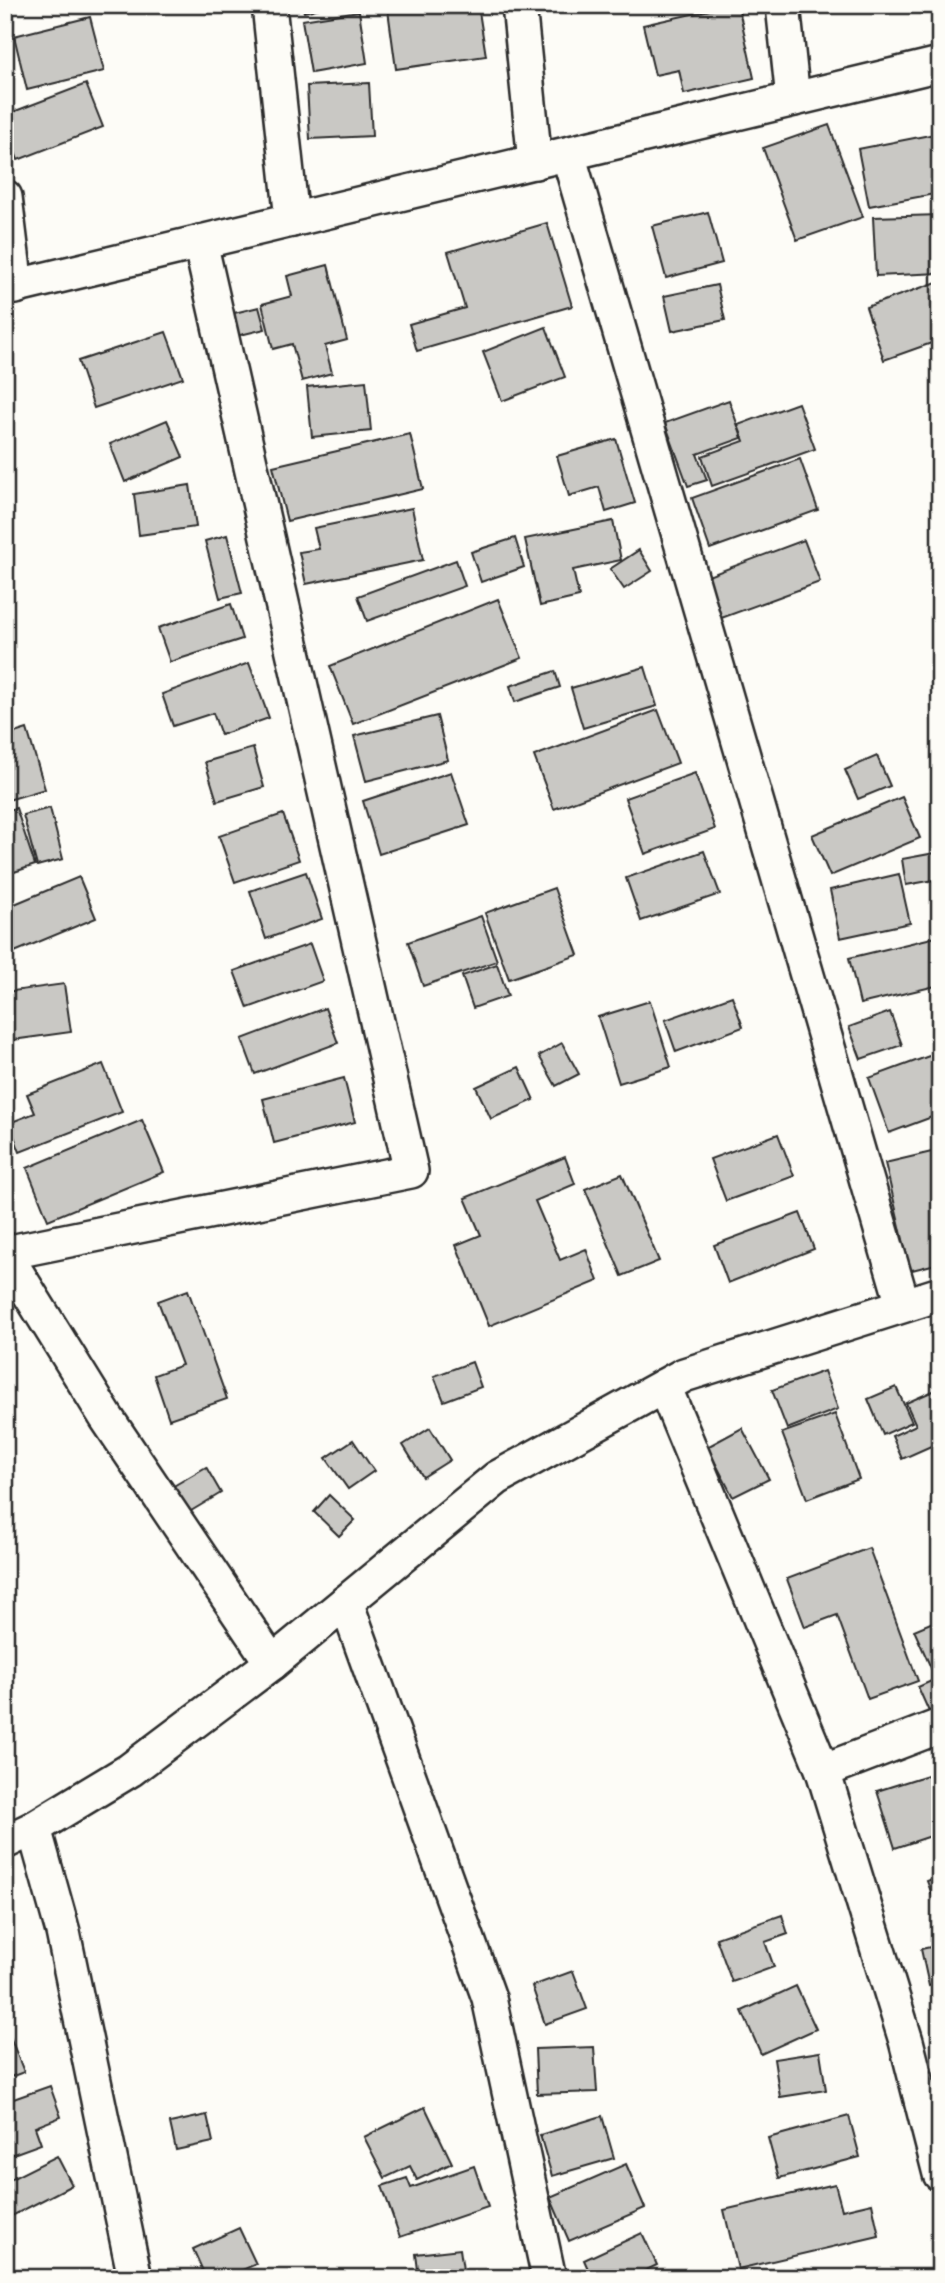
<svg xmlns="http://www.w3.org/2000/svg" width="945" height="2283" font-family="'Gochi Hand',sans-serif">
  <rect width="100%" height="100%" fill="#fdfcf7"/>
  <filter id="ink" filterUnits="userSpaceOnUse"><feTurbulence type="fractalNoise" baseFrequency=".0143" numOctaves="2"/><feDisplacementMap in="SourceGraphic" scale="14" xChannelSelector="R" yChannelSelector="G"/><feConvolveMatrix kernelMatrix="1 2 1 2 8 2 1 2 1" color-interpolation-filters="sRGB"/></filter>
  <g filter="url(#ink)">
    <!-- building -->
    <g fill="#c9c8c4" stroke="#2b2b2b" stroke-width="2">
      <path d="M302 5H328V6L304 12Z"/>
      <path d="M421 5H478L486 56 396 69 388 10Z"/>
      <path d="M732 5H738L754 78 684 94 679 70 655 75 643 25Z"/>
      <path d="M359 11 367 63 311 73 302 20Z"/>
      <path d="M90 17 104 71 27 90 14 36Z"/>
      <path d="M369 83 372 136 310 139 307 86Z"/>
      <path d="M86 84 103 127 18 160 5 126V115Z"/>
      <path d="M829 125 863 217 797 240 763 148Z"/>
      <path d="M940 133V193L869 206 858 149Z"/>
      <path d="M708 212 722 263 666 278 652 226Z"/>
      <path d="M940 215V273L876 276 873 217Z"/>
      <path d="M547 223 572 306 417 351 409 324 465 308 448 252Z"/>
      <path d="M328 265 347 340 325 346 332 373 302 381 292 344 273 349 262 304 292 296 287 276Z"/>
      <path d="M940 281V340L884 360 866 307Z"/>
      <path d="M717 285 725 320 672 331 664 296Z"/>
      <path d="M259 307 265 329 236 336 230 314Z"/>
      <path d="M546 327 565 377 502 401 483 352Z"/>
      <path d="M166 332 183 378 94 408 78 361Z"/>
      <path d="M366 381 371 431 312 437 307 387Z"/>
      <path d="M729 400 742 438 697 454 707 480 688 486 665 423Z"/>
      <path d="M798 403 815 449 712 486 702 456 744 441 738 425Z"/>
      <path d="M167 420 183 457 125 482 110 444Z"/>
      <path d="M410 434 423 489 287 521 273 466Z"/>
      <path d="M616 439 635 503 606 512 599 487 569 496 557 456Z"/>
      <path d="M800 459 818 510 710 549 692 498Z"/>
      <path d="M190 485 196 527 139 535 134 494Z"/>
      <path d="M412 508 423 560 306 584 299 552 319 549 314 528Z"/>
      <path d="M613 521 621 560 573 570 579 597 540 606 525 539Z"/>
      <path d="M227 535 242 593 220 598 205 541Z"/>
      <path d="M515 538 524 567 481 582 471 552Z"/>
      <path d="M804 540 820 582 716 620 700 579Z"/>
      <path d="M639 550 652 571 624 589 610 569Z"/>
      <path d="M456 560 465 586 367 621 358 596Z"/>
      <path d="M498 599 522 658 353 724 330 666Z"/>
      <path d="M231 604 242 639 170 662 158 628Z"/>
      <path d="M249 663 269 718 221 735 213 713 173 726 162 694Z"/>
      <path d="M645 667 657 706 583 728 571 688Z"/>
      <path d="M555 671 560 687 515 702 510 686Z"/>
      <path d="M658 710 678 763 554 809 534 756Z"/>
      <path d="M437 716 448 760 366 781 354 736Z"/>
      <path d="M27 729 45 789 5 801V736Z"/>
      <path d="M253 748 264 787 217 801 205 762Z"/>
      <path d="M877 756 890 786 858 799 845 770Z"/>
      <path d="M451 772 469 825 379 854 363 801Z"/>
      <path d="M695 773 715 829 645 854 625 798Z"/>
      <path d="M902 797 920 838 830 876 812 835Z"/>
      <path d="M16 808 35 865 5 875V811Z"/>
      <path d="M50 808 63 859 37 866 23 815Z"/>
      <path d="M283 814 299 860 235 882 219 836Z"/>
      <path d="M704 851 720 894 641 921 626 878Z"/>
      <path d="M935 853 940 879 906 885 902 859Z"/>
      <path d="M306 872 322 919 266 939 250 891Z"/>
      <path d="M899 874 910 923 840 938 830 890Z"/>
      <path d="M79 877 96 918 5 956V908Z"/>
      <path d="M554 888 578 955 509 979 485 913Z"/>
      <path d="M481 916 497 961 423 986 408 942Z"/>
      <path d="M940 936V985L860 1004 849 958Z"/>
      <path d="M310 944 323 981 248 1008 234 971Z"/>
      <path d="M497 964 508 996 473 1008 462 976Z"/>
      <path d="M64 984 71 1032 5 1041V992Z"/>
      <path d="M732 996 743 1027 676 1052 665 1020Z"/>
      <path d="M650 1001 671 1067 619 1083 598 1017Z"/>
      <path d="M325 1008 338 1043 255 1074 242 1039Z"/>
      <path d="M890 1012 902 1045 861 1059 849 1027Z"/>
      <path d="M562 1043 579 1074 556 1086 539 1056Z"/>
      <path d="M940 1052V1114L889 1133 869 1078Z"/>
      <path d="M103 1064 122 1112 20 1152 9 1123 35 1113 27 1094Z"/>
      <path d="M519 1067 534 1100 491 1119 476 1087Z"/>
      <path d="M344 1078 355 1122 274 1143 263 1099Z"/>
      <path d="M142 1120 164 1172 48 1220 27 1168Z"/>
      <path d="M778 1134 794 1176 726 1201 710 1159Z"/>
      <path d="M940 1150V1263L908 1271 902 1248H905L885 1163Z"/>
      <path d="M565 1157 575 1184 535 1201 560 1260 586 1249 598 1281 489 1326 456 1245 481 1235 465 1198Z"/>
      <path d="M622 1174 659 1261 622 1276 585 1189Z"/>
      <path d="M800 1213 814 1249 728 1283 714 1245Z"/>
      <path d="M188 1290 227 1399 169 1419 154 1375 182 1365 158 1301Z"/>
      <path d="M472 1362 481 1387 444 1401 434 1376Z"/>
      <path d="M824 1371 838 1409 787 1429 772 1390Z"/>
      <path d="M896 1387 912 1422 883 1435 868 1399Z"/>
      <path d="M940 1388V1442L902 1459 892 1436 916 1425 906 1403Z"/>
      <path d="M835 1414 859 1479 807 1499 782 1433Z"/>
      <path d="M430 1428 450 1460 423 1477 403 1445Z"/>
      <path d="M742 1428 769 1479 733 1497 707 1447Z"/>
      <path d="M353 1440 374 1471 348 1489 326 1458Z"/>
      <path d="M206 1467 221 1493 181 1517 165 1491Z"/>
      <path d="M329 1495 355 1520 339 1536 314 1512Z"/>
      <path d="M869 1548 918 1681 868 1699 837 1615 805 1627 787 1579Z"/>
      <path d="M940 1619V1710L930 1714 918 1687 936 1679 914 1630Z"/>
      <path d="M940 1771V1833L895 1848 877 1791Z"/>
      <path d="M940 1876V1915L927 1881Z"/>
      <path d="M782 1915 788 1934 765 1942 774 1967 732 1982 716 1938Z"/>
      <path d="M940 1945V1983L929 1986 921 1949Z"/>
      <path d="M573 1971 587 2009 545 2024 532 1986Z"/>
      <path d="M796 1986 816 2029 761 2054 742 2011Z"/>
      <path d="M7 2029 24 2072 5 2079V2030Z"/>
      <path d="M594 2047 597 2092 537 2094 535 2049Z"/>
      <path d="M820 2052 826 2090 780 2097 774 2059Z"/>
      <path d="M50 2086 61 2117 35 2127 41 2144 5 2157V2102Z"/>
      <path d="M425 2107 452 2163 417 2180 410 2166 385 2178 364 2137Z"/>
      <path d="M207 2115 213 2142 176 2150 170 2123Z"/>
      <path d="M602 2116 614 2158 552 2176 540 2135Z"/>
      <path d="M849 2116 860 2157 779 2178 768 2138Z"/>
      <path d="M57 2156 72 2185 10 2217 5 2207V2182Z"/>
      <path d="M626 2164 645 2208 569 2241 550 2197Z"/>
      <path d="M474 2166 488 2207 400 2237 382 2186 407 2178 411 2188Z"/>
      <path d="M835 2184 842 2210 872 2203 879 2236 738 2269 724 2210Z"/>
      <path d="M239 2228 256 2264 225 2278H206L193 2249Z"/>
      <path d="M642 2233 657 2265 630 2278H592L584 2260Z"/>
      <path d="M460 2249 464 2277 419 2278 416 2254Z"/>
    </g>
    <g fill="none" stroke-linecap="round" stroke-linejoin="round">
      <defs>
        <g id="street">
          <path d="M269 5 292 220"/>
          <path d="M519 5 535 162"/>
          <path d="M783 5 793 99"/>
          <path d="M568 154 903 1305"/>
          <path d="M5 197 16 287"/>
          <path d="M5 289 940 64"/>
          <path d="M5 1253 411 1171 200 242"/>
          <path d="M5 1254 106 1417 272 1663"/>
          <path d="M664 1386 823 1771 906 2041 940 2174"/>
          <path d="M346 1602 489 1998 549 2278"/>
          <path d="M823 1771 940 1726"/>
          <path d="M34 1828 63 1932 135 2278"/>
          <path d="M5 1842 34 1828 130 1770 272 1663 497 1478 684 1375 940 1294"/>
        </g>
      </defs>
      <!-- street casing -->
      <use href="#street" stroke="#2b2b2b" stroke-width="38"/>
      <!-- street -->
      <use href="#street" stroke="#fdfcf7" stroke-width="33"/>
    </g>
  </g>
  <!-- margin -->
  <rect width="945" height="2283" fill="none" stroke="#fdfcf7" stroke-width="28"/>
  <rect x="14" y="14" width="917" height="2255" fill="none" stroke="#2b2b2b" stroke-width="2.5" filter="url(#ink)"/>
</svg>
